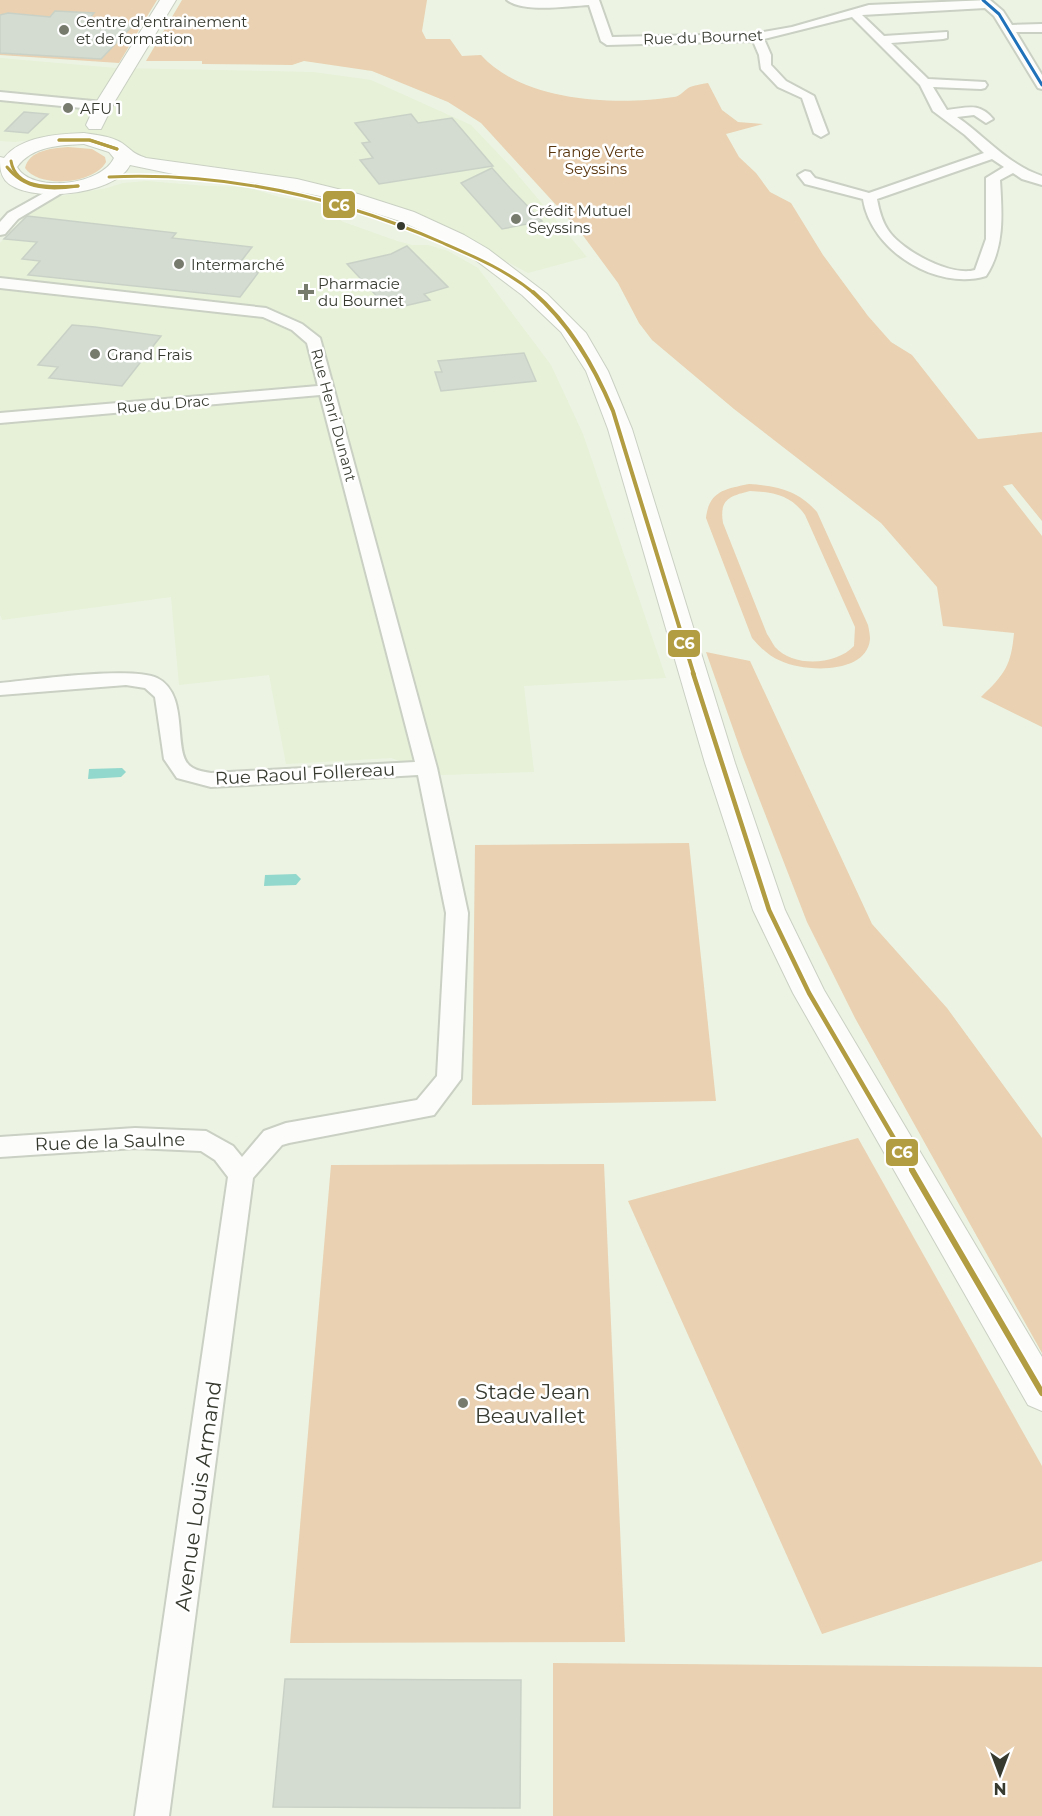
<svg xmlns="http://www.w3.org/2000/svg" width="1042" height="1816" font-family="Montserrat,sans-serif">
  <rect width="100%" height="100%" fill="#ecf3e3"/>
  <!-- built -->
  <g fill="#e6f1d7">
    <path d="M0 58 116 68 313 72 371 80 471 125 512 168 587 257 528 273 470 242 362 199 242 170 146 158 110 138 59 136 15 142 0 141Z"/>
    <path d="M147 181 206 186 247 187 279 197 335 206 341 221 397 241 412 245H428L448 251 478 268 551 365 583 434 666 678 524 686 534 772 442 775 391 758 286 764 269 675 179 685 171 597 2 620 0 614V243L25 216 50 198 107 188 123 183Z"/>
  </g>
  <!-- green -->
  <g fill="#e9d1b1" fill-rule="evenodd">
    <path d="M0 0H157L119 63 0 55Z"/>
    <path d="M182 0H427L422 31 426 39H450L462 56 481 55C523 102 616 106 674 97 681 96 684 90 690 87 695 85 702 84 708 83L722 110 738 122 763 124 726 134 739 157 756 173 770 192 791 203 823 255 868 316 891 342 912 355 978 439 1042 432V521L1012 484 1003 486 1042 536V727L981 697C1005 674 1011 666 1014 633L943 626 937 587 881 523 734 409 652 340 639 323 618 283 579 230 481 123 448 102 372 71 304 61 292 65 202 64V61H146Z"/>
    <path d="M68 147 92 149 105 157 106 162C94 184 40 189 25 168 29 150 53 148 68 147Z"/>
    <path d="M749 484C777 486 798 490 817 512L868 625C869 630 870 635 870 639 867 675 804 672 781 661 768 656 760 647 752 638L706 518C709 491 725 489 749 484ZM750 491C773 492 791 495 805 515L855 627 854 646C836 665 794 668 775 647 772 643 770 638 767 634L723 523C719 499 730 496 750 491Z"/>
    <path d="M706 652 750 661 872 924 947 1008 1042 1138V1353L855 1018 807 922 743 757Z"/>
    <path d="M689 843 716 1101 472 1105 475 845Z"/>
    <path d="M858 1138 1042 1466V1561L822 1634 628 1201Z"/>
    <path d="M604 1164 625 1642 290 1643 331 1165Z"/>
    <path d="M553 1663 1042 1667V1816H553Z"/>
  </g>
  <!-- water -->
  <g fill="#93d8cc">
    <path d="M122 768 126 772 121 777 88 779 89 769Z"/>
    <path d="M296 874 301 879 296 885 264 886 265 875Z"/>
  </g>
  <!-- building -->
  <g fill="#d4dcd2" stroke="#c9d1c7" stroke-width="1.5">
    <path d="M55 11 94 13 88 20 134 24 101 59 0 53V15L8 13 50 17Z"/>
    <path d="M24 112 48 114 28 133 5 131Z"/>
    <path d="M411 114 418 123 452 118 493 166 379 184 360 160 373 158 362 143 370 142 355 123Z"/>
    <path d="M492 168 510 188 542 221 502 229 461 183Z"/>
    <path d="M27 216 176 233 172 238 252 247 242 260 258 273 240 297 28 275 40 261 22 259 37 242 4 239Z"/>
    <path d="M407 246 448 287 424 294 430 300 396 308 389 301 383 303 347 264 391 254Z"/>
    <path d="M72 325 95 327 161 336 122 386 49 378 58 367 38 365Z"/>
    <path d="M524 353 536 381 441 391 435 372H442L438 361Z"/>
    <path d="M285 1679 521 1680 520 1808 273 1807Z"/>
  </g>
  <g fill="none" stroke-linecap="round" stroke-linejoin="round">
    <defs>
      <g id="street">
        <path d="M507 0H599L612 37 752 34 792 27 869 5 990 0 1003 11 1012 25 1042 24V32H1016L1042 75V89L1038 88 994 16 985 8 862 15 884 36 947 32V38L943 39 891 43 928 79 985 82 987 85 985 88 981 89 933 87 947 110C967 108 979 102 993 119L986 123 974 115 957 117C985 136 1008 165 1042 176V185L1022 179 1013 173 1000 180C1002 213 1005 247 986 276 937 291 871 251 863 199L805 184 798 175 805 171 810 172 815 178 869 193 984 153 965 135 933 111 920 85 852 17 764 39 771 55V65L786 81 814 96 828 133 821 137 814 133 802 98 778 87 761 69 759 55 753 41 607 45 601 41 589 5C569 6 522 13 507 0ZM992 159 1004 167 986 178V239L975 270C951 277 902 251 888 230 882 221 879 210 877 199Z"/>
        <path d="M0 92 103 102 109 106 103 110 0 100Z"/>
        <path d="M60 184 67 188 65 191 18 219 5 234 0 235V222L8 213Z"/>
        <path d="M0 278 266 308 302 324 320 338 437 768 468 913 461 1079 434 1115 289 1143 282 1145 253 1178 169 1816H135L228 1177 215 1160 201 1151 135 1148 0 1157V1137L135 1128 206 1131 233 1146 242 1157 264 1131 286 1123 417 1100 437 1076 446 913 418 775 211 787 177 778 164 759 155 697 145 688 126 685 0 695V683C33 680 131 666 157 678 192 695 170 757 193 768 198 771 205 772 211 773L415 762 320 395 0 423V413L318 386 307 343 292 330 263 317 0 288Z"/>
      </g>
      <g id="secondary">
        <path d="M160 0H176L115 101 101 129H89L86 125 97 101Z"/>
        <path d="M84 133C96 135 111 136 122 143 133 151 132 153 146 158L297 179 358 194 414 212 464 235 488 249 547 294 586 333 608 371 632 429 735 763 785 910 824 990 1042 1357V1411L1028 1405 793 993 753 910 705 763 608 429 586 371 561 332 522 295 473 258 450 244 400 221 320 196 255 183 178 175 130 165C116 195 26 205 5 180 0 173 0 166 0 157L4 158C21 136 58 134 84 133ZM84 144 109 152 114 158C102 185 32 194 17 167 32 146 60 145 84 144Z"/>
      </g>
    </defs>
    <!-- street casing -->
    <use href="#street" stroke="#cad0c3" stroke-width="4"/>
    <!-- secondary casing -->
    <use href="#secondary" stroke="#cad0c3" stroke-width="2"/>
    <!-- street -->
    <use href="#street" fill="#fcfdfb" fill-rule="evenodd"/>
    <!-- secondary -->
    <use href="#secondary" fill="#fcfdfb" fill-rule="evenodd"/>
    <defs>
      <g id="bus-1-far3">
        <path d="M59 140H89L117 149"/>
        <path d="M59 140H90L117 149"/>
        <path d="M11 161C16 191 54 187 78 186"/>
        <path d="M7 167C25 190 51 190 78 186"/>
        <path d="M109 177C226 172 336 196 443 243 475 257 508 271 535 294"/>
      </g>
      <path id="bus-1-far2" d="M533 292C570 324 594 366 613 411L694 675"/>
      <path id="bus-1-far1" d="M693 673 769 910 809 993 913 1171"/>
      <path id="bus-1" d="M912 1170 1042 1393"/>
      <path id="bus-2" d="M983 0 999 14 1042 85"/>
    </defs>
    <!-- bus-1-far3 casing -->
    <use href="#bus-1-far3" stroke="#fff" stroke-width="6"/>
    <!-- bus-1-far2 casing -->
    <use href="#bus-1-far2" stroke="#fff" stroke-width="8"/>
    <!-- bus-1-far1 casing -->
    <use href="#bus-1-far1" stroke="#fff" stroke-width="9"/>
    <!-- bus-1 casing -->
    <use href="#bus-1" stroke="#fff" stroke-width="10"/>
    <!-- bus-2 casing -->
    <use href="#bus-2" stroke="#fff" stroke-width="6"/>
    <!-- bus-1-far3 -->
    <use href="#bus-1-far3" stroke="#b29d42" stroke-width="3"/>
    <!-- bus-1-far2 -->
    <use href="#bus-1-far2" stroke="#b29d42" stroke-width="4"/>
    <!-- bus-1-far1 -->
    <use href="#bus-1-far1" stroke="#b29d42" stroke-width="4.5"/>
    <!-- bus-1 -->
    <use href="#bus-1" stroke="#b29d42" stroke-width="6"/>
    <!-- bus-2 -->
    <use href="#bus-2" stroke="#1f72b9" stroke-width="3"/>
  </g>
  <!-- markers -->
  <g fill="#767b6e" stroke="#fff" stroke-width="2">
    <circle cx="64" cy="30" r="6"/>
    <circle cx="68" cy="108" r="6"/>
    <circle cx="516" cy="219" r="6"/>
    <circle cx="179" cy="264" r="6"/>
    <path d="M303 283h6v6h6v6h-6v6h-6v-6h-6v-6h6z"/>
    <circle cx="95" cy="354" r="6"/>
    <circle cx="463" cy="1403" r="6"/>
  </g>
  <circle fill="#363a2f" stroke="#fff" stroke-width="2" cx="401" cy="226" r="5"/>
  <g text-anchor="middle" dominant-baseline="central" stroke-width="5" stroke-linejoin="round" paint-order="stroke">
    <!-- far-poi labels -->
    <g font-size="15" fill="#363a2f" stroke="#fff" text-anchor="start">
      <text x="76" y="21">Centre d'entrainement<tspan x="76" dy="17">et de formation</tspan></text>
      <text x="80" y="108">AFU 1</text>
      <text x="528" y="210">Crédit Mutuel<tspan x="528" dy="17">Seyssins</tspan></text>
      <text x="191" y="264">Intermarché</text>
      <text x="318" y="283">Pharmacie<tspan x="318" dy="17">du Bournet</tspan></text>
      <text x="107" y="354">Grand Frais</text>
    </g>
    <!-- far-street labels -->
    <g font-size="15" fill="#363a2f" stroke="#fff">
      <text transform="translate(703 37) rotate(-2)">Rue du Bournet</text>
      <text transform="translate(163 404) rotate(-5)">Rue du Drac</text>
      <text transform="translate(334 415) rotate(75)">Rue Henri Dunant</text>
    </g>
    <!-- far-park labels -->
    <g font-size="15" fill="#59350d" stroke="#fff">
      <text x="596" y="151">Frange Verte<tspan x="596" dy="17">Seyssins</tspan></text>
    </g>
    <!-- street labels -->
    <g font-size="18" fill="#363a2f" stroke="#fff">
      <text transform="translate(305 774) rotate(-3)">Rue Raoul Follereau</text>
      <text transform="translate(110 1142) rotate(-2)">Rue de la Saulne</text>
    </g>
    <!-- near-poi labels -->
    <g font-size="21" fill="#363a2f" stroke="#fff" text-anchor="start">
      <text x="475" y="1391">Stade Jean<tspan x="475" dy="24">Beauvallet</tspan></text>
    </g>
    <!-- near-street labels -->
    <g font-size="21" fill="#363a2f" stroke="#fff">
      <text transform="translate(198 1496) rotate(-82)">Avenue Louis Armand</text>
    </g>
  </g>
  <g stroke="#fff" stroke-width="2">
    <rect x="322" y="190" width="34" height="29" rx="6" fill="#b29d42"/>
    <rect x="667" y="629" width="34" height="29" rx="6" fill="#b29d42"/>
    <rect x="885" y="1138" width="34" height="29" rx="6" fill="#b29d42"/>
  </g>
  <g font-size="16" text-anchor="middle" font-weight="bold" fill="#fff">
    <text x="339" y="211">C6</text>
    <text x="684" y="649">C6</text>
    <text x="902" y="1158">C6</text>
  </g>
  <!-- north arrow -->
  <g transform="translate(1000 1774) rotate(180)" stroke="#ffffff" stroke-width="4.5" paint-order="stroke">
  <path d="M0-4.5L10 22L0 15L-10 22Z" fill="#363a2f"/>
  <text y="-9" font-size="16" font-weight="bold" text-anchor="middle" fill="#363a2f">N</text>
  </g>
</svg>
